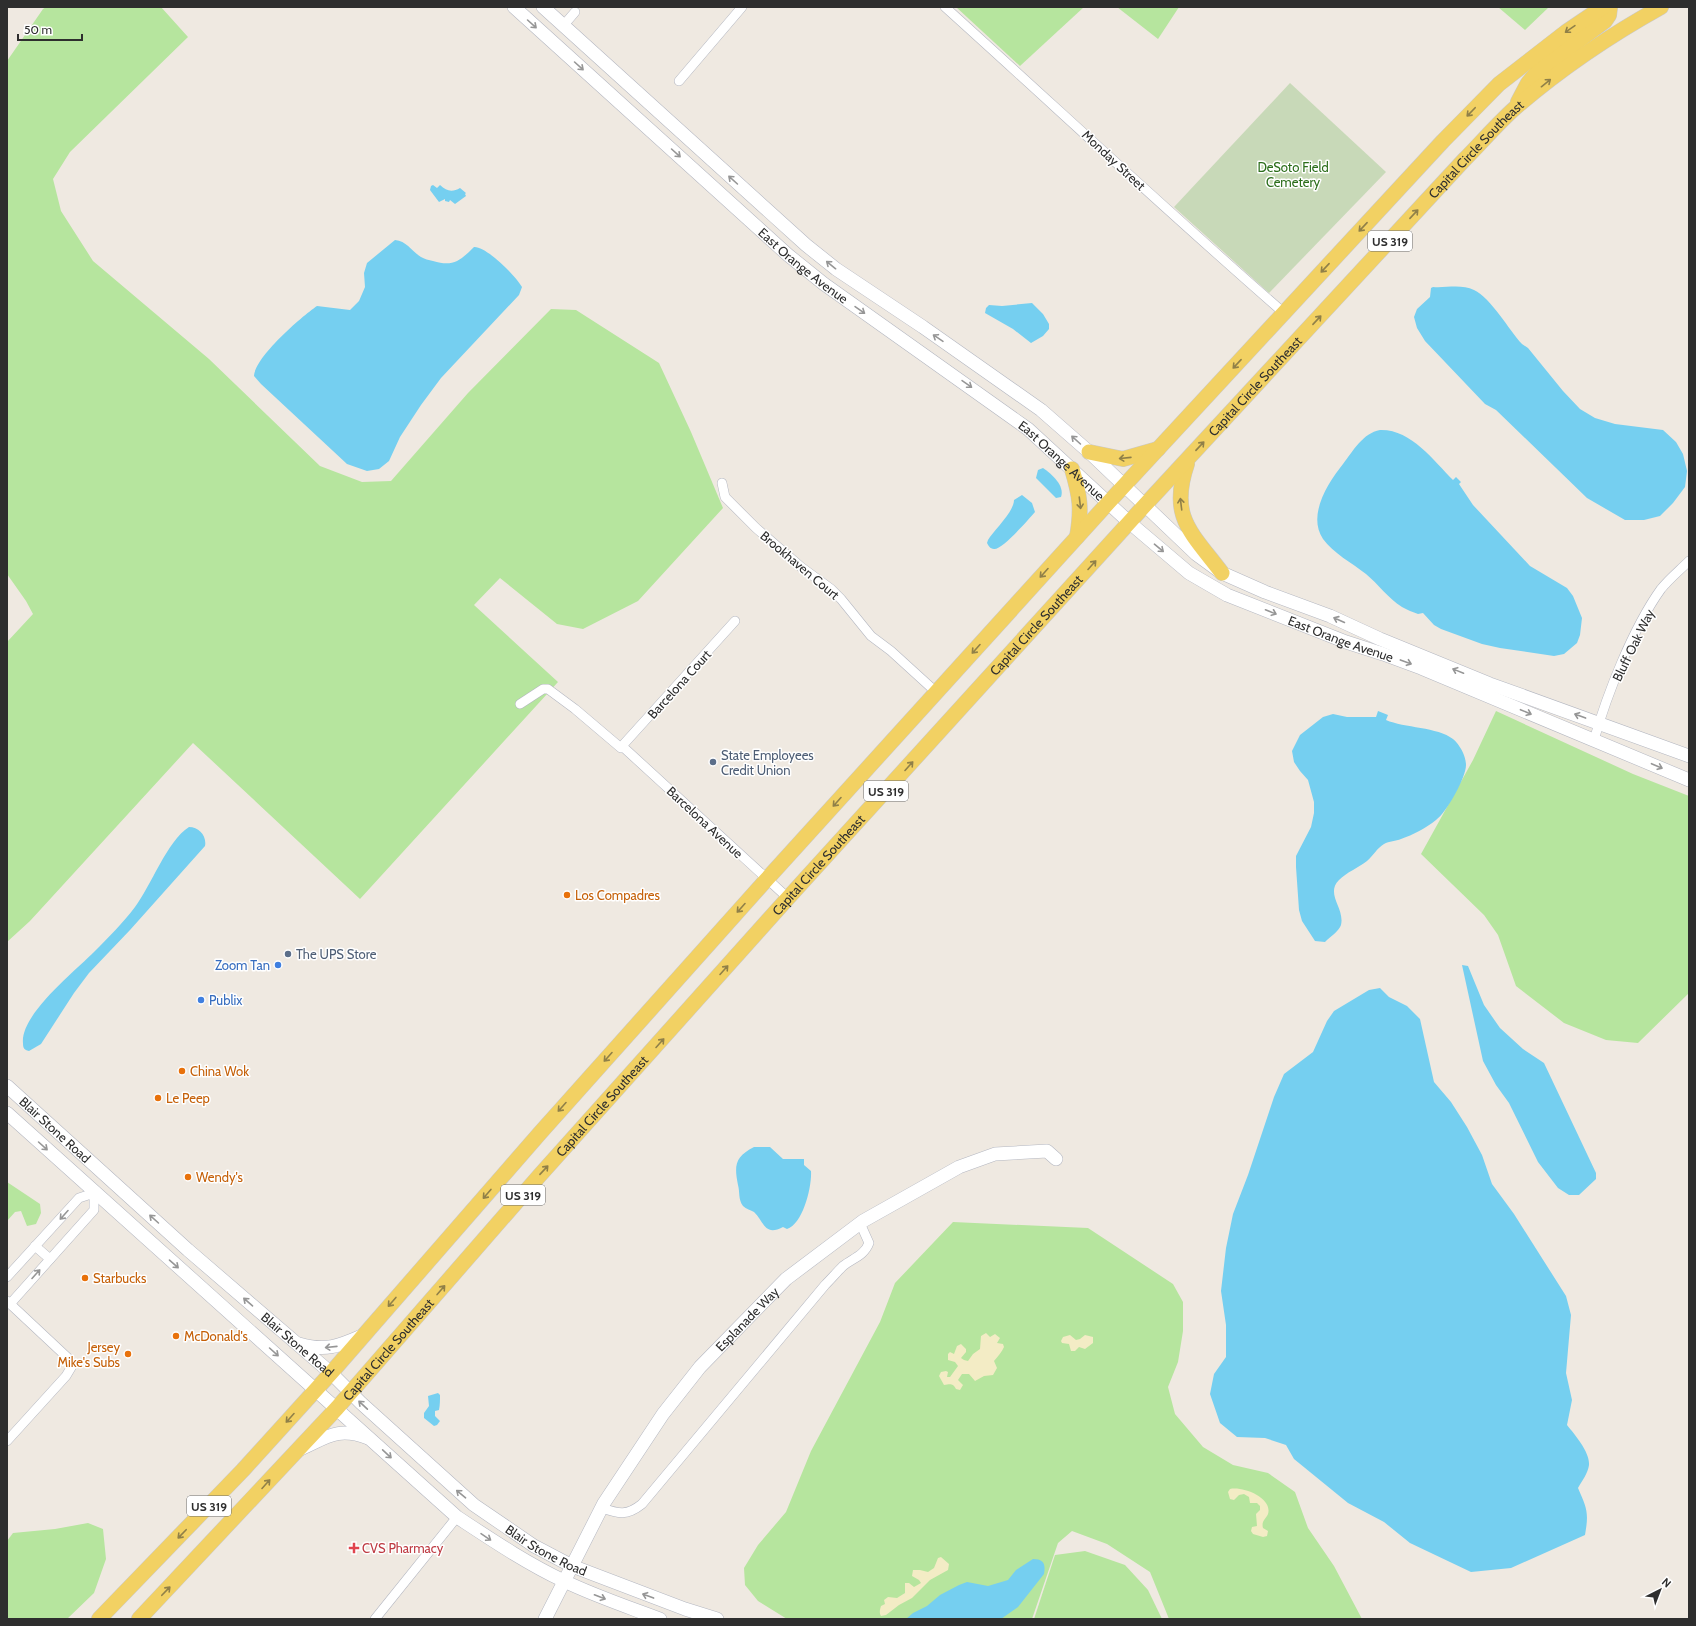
<svg xmlns="http://www.w3.org/2000/svg" width="1696" height="1626" font-family="Cabin,sans-serif">
  <rect width="100%" height="100%" fill="#efe9e1"/>
  <!-- green -->
  <g fill="#b6e59e">
    <path d="M46 7H161L188 37 70 152 53 179 61 211 93 261 209 359 320 466 362 482 391 481 468 393 551 309 576 310 659 363 691 432 723 508 638 601 583 629 557 624 500 578 474 605 558 682 360 899 193 743 30 921 7 942V642L33 614 26 601 7 574V61L43 9Z"/>
    <path d="M956 7H1084L1020 66Z"/>
    <path d="M1117 7H1179L1158 39Z"/>
    <path d="M1498 7H1549L1525 30Z"/>
    <path d="M1496 711 1633 774 1689 796V993L1638 1043 1606 1040 1564 1023 1516 986 1498 935 1484 915 1421 854 1473 760Z"/>
    <path d="M7 1182 40 1204 41 1213 36 1224 27 1226 21 1211 15 1212 7 1221Z"/>
    <path d="M953 1222 1088 1228 1173 1284 1183 1302V1331L1178 1362 1168 1387 1175 1414 1203 1447 1233 1465 1268 1473 1295 1492 1308 1528 1334 1566 1362 1619H1169L1150 1572 1107 1544 1072 1531 1058 1543 1032 1619H787L758 1601 745 1585 744 1568 758 1545 786 1512 811 1451 880 1322 895 1283Z"/>
    <path d="M88 1523 103 1529 106 1559 94 1593 67 1619H7V1541L13 1533 55 1529Z"/>
    <path d="M1085 1551 1125 1565 1148 1590 1162 1619H1034L1055 1555Z"/>
  </g>
  <!-- sand -->
  <g fill="#f3ecc5">
    <path d="M986 1333 990 1337 995 1334 1000 1338 997 1343 1003 1344 1004 1347C1002 1352 998 1356 994 1361L997 1368 993 1375 984 1376 975 1381 969 1374H962L958 1380 963 1385 960 1390 956 1389C953 1383 950 1384 944 1385L939 1376 941 1372 946 1371 948 1372 947 1377H950L958 1366 955 1362 948 1360V1354L950 1352 954 1354 957 1346 961 1344 966 1349V1352L961 1358 964 1360 968 1361 973 1354 980 1349 981 1336Z"/>
    <path d="M1070 1335 1076 1340 1080 1339 1085 1335 1093 1337V1343L1085 1349 1079 1347 1075 1351H1071L1069 1344 1062 1343 1061 1341 1063 1337Z"/>
    <path d="M1230 1489C1243 1486 1273 1498 1268 1514 1266 1519 1261 1521 1263 1528L1268 1531 1267 1536 1263 1537 1253 1534 1251 1531 1252 1527 1257 1526 1256 1514 1260 1510V1506L1257 1503H1250L1249 1497 1244 1494 1239 1495 1234 1500 1230 1499 1228 1492Z"/>
    <path d="M941 1557 949 1564 948 1570 930 1580 912 1598 899 1605 886 1615 881 1616C879 1613 880 1609 881 1606L885 1604 884 1600 888 1597 897 1598 905 1593V1583H909L914 1587 921 1583 919 1580 912 1576 913 1570H920L928 1572 934 1568 938 1558Z"/>
  </g>
  <!-- cemetery -->
  <path fill="#c8d9b8" d="M1290 83 1386 172 1269 293 1174 207Z"/>
  <!-- water -->
  <g fill="#75cff0">
    <path d="M433 185 437 188 440 185C447 192 453 192 460 188L466 193 465 194 466 196 455 204 450 200 449 202 445 201V199L439 202 430 190 431 186Z"/>
    <path d="M395 240C407 241 411 251 421 257 424 259 429 260 433 261 453 267 460 261 474 247 486 246 516 276 522 287L519 295 441 378 421 405 400 437 389 461 379 469 367 471 347 464 261 384 254 376C255 357 301 317 317 306L350 310 359 301 365 287 364 273 367 263Z"/>
    <path d="M1433 287C1446 288 1462 284 1474 290 1491 298 1509 330 1522 344L1528 348 1563 391 1580 409 1595 418 1615 424 1663 430 1676 442 1683 454 1687 471 1685 487 1673 503 1660 516 1644 520H1625L1587 498 1496 410 1485 404 1425 341 1417 328 1414 317 1417 309 1430 297 1431 288Z"/>
    <path d="M1032 303 1043 314 1049 324V329L1043 336 1031 343 1013 329 985 313 986 308 989 305 1002 306Z"/>
    <path d="M1380 430C1411 429 1433 460 1453 480L1456 477 1461 482 1459 484 1473 505 1530 566 1567 588 1573 596 1582 618 1580 635 1577 643 1564 654 1554 656 1500 648 1482 644 1441 629 1434 625 1423 613 1418 614C1413 612 1407 610 1402 607 1388 598 1378 584 1366 574 1352 563 1333 553 1323 539 1307 515 1328 483 1343 464 1353 451 1363 433 1380 430Z"/>
    <path d="M1043 468C1052 474 1065 486 1061 497L1056 498 1036 478 1038 470Z"/>
    <path d="M1022 495 1032 503 1035 512C1029 519 1002 550 994 549 990 549 988 545 987 543L988 540C994 530 1014 512 1014 500Z"/>
    <path d="M1378 711 1388 715 1386 720C1404 728 1438 727 1453 739 1460 745 1466 756 1466 765 1466 778 1446 813 1436 820 1426 828 1413 835 1401 839 1396 841 1389 841 1384 844 1377 848 1373 856 1367 861 1358 868 1347 872 1339 880 1325 894 1345 908 1341 925 1339 931 1330 937 1325 942L1315 941 1302 921 1299 910 1296 867V856L1311 827 1314 813V802L1308 780 1300 771 1294 762 1292 751 1300 735 1323 717 1333 714 1347 717H1376Z"/>
    <path d="M189 827C199 827 207 836 205 846L130 930 89 973 74 993 41 1044 29 1051C24 1050 23 1048 23 1043 20 1015 75 971 94 952 108 938 123 923 135 907 151 886 167 841 189 827Z"/>
    <path d="M1462 965 1468 966 1484 1005 1500 1028 1523 1049 1544 1063 1596 1173V1179L1579 1195H1569L1558 1188 1538 1162 1509 1103 1496 1085 1483 1061Z"/>
    <path d="M1380 988 1389 997 1407 1006 1420 1019 1434 1082 1451 1102 1467 1127 1482 1155 1492 1184 1514 1214 1566 1296 1571 1315 1566 1373 1572 1400 1567 1425C1575 1435 1590 1452 1589 1465 1588 1473 1582 1481 1578 1488 1587 1509 1589 1512 1585 1535L1511 1568 1471 1572 1410 1543 1384 1522 1348 1503 1294 1459 1286 1445 1265 1438 1237 1437 1220 1423 1210 1394 1214 1374 1226 1357V1325L1221 1291 1226 1248 1233 1214 1248 1175 1274 1097 1284 1074 1313 1052 1327 1021 1334 1011 1369 990Z"/>
    <path d="M754 1147H770L783 1159H804V1165L811 1171C812 1187 803 1224 787 1229L783 1227C764 1237 764 1221 754 1212 751 1210 746 1209 743 1206 738 1199 740 1192 738 1185 734 1165 735 1157 754 1147Z"/>
    <path d="M438 1393 440 1395C440 1400 440 1405 439 1410L435 1411V1416L440 1421 437 1425 434 1426 424 1418V1413L429 1406 428 1396Z"/>
    <path d="M1033 1559C1043 1559 1046 1563 1044 1574L1018 1607 1001 1619H906L913 1613 927 1606 940 1595 959 1585 967 1582 988 1586 1008 1580 1016 1570Z"/>
  </g>
  <g fill="none" stroke-linecap="round" stroke-linejoin="round">
    <defs>
      <g id="street">
        <path d="M945 7C1058 109 1169 213 1284 313"/>
        <path d="M563 26 575 12"/>
        <path d="M679 81 742 7"/>
        <path d="M722 483 725 497 756 528 801 567 831 589 841 599 871 636 891 651 936 692"/>
        <path d="M735 621 622 746 788 898"/>
        <path d="M520 704 543 689H548L575 709 621 748"/>
        <path d="M1594 740C1607 694 1633 628 1661 589 1669 579 1680 570 1689 561"/>
        <path d="M35 1246 50 1259"/>
        <path d="M7 1277 79 1198 94 1193V1210L10 1304"/>
        <path d="M7 1301 69 1359 72 1366 66 1376 7 1441"/>
        <path d="M602 1508C619 1514 627 1516 642 1504L825 1285C831 1279 837 1272 843 1266 853 1258 864 1256 869 1243L860 1223"/>
        <path d="M375 1619 457 1517"/>
      </g>
      <g id="secondary">
        <path id="s1" d="M514 7 788 255 824 284 1028 429 1130 523 1189 573 1227 595 1346 642 1383 654 1421 668 1689 780"/>
        <path d="M543 7 806 245 836 269 923 327 1041 410 1089 452 1196 554 1222 573 1265 592 1330 616 1380 639 1490 684 1689 756"/>
        <path id="s2" d="M7 1086 188 1250 331 1373 361 1403 474 1505 534 1546 572 1566 685 1609 717 1619"/>
        <path d="M7 1113 457 1517C492 1540 526 1563 564 1581 595 1596 628 1607 660 1619"/>
        <path d="M299 1344C326 1352 339 1346 364 1335"/>
        <path d="M298 1450C326 1438 337 1426 368 1438"/>
        <path id="s3" d="M545 1619 604 1503 663 1414 700 1367 786 1279 863 1221 959 1167 995 1154 1047 1151 1056 1159"/>
      </g>
      <g id="primary">
        <path d="M1518 102 1528 83 1538 71 1605 21 1609 15 1610 7"/>
        <path d="M1089 452 1123 459 1158 449"/>
        <path d="M1187 464C1169 517 1191 532 1222 573"/>
        <path d="M1072 469C1080 496 1082 509 1077 537"/>
        <path d="M99 1619 243 1470 331 1373 540 1133 767 879 1108 503 1443 141 1499 84 1566 32 1603 7"/>
        <path id="s4" d="M139 1619 337 1408 540 1175 788 898 1145 505 1464 160C1481 143 1497 124 1515 108 1560 69 1609 36 1661 7"/>
      </g>
    </defs>
    <!-- street casing -->
    <use href="#street" stroke="#b4b7c1" stroke-width="10"/>
    <!-- secondary casing -->
    <use href="#secondary" stroke="#b4b7c1" stroke-width="14"/>
    <!-- primary casing -->
    <use href="#primary" stroke="#c9c9c9" stroke-width="16"/>
    <!-- street -->
    <use href="#street" stroke="#fff" stroke-width="9"/>
    <!-- secondary -->
    <use href="#secondary" stroke="#fff" stroke-width="13"/>
    <!-- primary -->
    <use href="#primary" stroke="#f2d163" stroke-width="15"/>
  </g>
  <!-- one-way arrows -->
  <defs><path id="oneway-shaft" d="M-6 0H5M1.5-3L5.5 0L1.5 3" fill="none" stroke-width="1.6" stroke-linecap="round" stroke-linejoin="round"/></defs>
  <g stroke="#969696">
    <use href="#oneway-shaft" transform="translate(532 24) rotate(42)"/>
    <use href="#oneway-shaft" transform="translate(579 66) rotate(42)"/>
    <use href="#oneway-shaft" transform="translate(676 153) rotate(42)"/>
    <use href="#oneway-shaft" transform="translate(733 180) rotate(-138)"/>
    <use href="#oneway-shaft" transform="translate(831 265) rotate(-141)"/>
    <use href="#oneway-shaft" transform="translate(860 310) rotate(35)"/>
    <use href="#oneway-shaft" transform="translate(938 338) rotate(-146)"/>
    <use href="#oneway-shaft" transform="translate(967 384) rotate(35)"/>
    <use href="#oneway-shaft" transform="translate(1076 440) rotate(-138)"/>
    <use href="#oneway-shaft" transform="translate(1159 548) rotate(40)"/>
    <use href="#oneway-shaft" transform="translate(1271 612) rotate(22)"/>
    <use href="#oneway-shaft" transform="translate(1339 620) rotate(-156)"/>
    <use href="#oneway-shaft" transform="translate(1406 662) rotate(20)"/>
    <use href="#oneway-shaft" transform="translate(1458 671) rotate(-158)"/>
    <use href="#oneway-shaft" transform="translate(1526 712) rotate(23)"/>
    <use href="#oneway-shaft" transform="translate(1580 716) rotate(-160)"/>
    <use href="#oneway-shaft" transform="translate(1657 766) rotate(23)"/>
    <use href="#oneway-shaft" transform="translate(43 1146) rotate(42)"/>
    <use href="#oneway-shaft" transform="translate(64 1215) rotate(132)"/>
    <use href="#oneway-shaft" transform="translate(154 1219) rotate(-138)"/>
    <use href="#oneway-shaft" transform="translate(174 1264) rotate(41)"/>
    <use href="#oneway-shaft" transform="translate(36 1274) rotate(-48)"/>
    <use href="#oneway-shaft" transform="translate(248 1302) rotate(-139)"/>
    <use href="#oneway-shaft" transform="translate(331 1347) rotate(174)"/>
    <use href="#oneway-shaft" transform="translate(274 1352) rotate(42)"/>
    <use href="#oneway-shaft" transform="translate(363 1405) rotate(-137)"/>
    <use href="#oneway-shaft" transform="translate(387 1454) rotate(43)"/>
    <use href="#oneway-shaft" transform="translate(461 1494) rotate(-140)"/>
    <use href="#oneway-shaft" transform="translate(486 1537) rotate(34)"/>
    <use href="#oneway-shaft" transform="translate(648 1596) rotate(-160)"/>
    <use href="#oneway-shaft" transform="translate(600 1597) rotate(21)"/>
  </g>
  <g stroke="#908048">
    <use href="#oneway-shaft" transform="translate(1570 29) rotate(145)"/>
    <use href="#oneway-shaft" transform="translate(1546 83) rotate(-39)"/>
    <use href="#oneway-shaft" transform="translate(1471 112) rotate(134)"/>
    <use href="#oneway-shaft" transform="translate(1414 214) rotate(-47)"/>
    <use href="#oneway-shaft" transform="translate(1363 227) rotate(133)"/>
    <use href="#oneway-shaft" transform="translate(1325 268) rotate(133)"/>
    <use href="#oneway-shaft" transform="translate(1317 320) rotate(-47)"/>
    <use href="#oneway-shaft" transform="translate(1237 364) rotate(133)"/>
    <use href="#oneway-shaft" transform="translate(1200 446) rotate(-47)"/>
    <use href="#oneway-shaft" transform="translate(1125 458) rotate(174)"/>
    <use href="#oneway-shaft" transform="translate(1080 503) rotate(83)"/>
    <use href="#oneway-shaft" transform="translate(1181 504) rotate(-97)"/>
    <use href="#oneway-shaft" transform="translate(1092 565) rotate(-48)"/>
    <use href="#oneway-shaft" transform="translate(1044 573) rotate(132)"/>
    <use href="#oneway-shaft" transform="translate(976 649) rotate(132)"/>
    <use href="#oneway-shaft" transform="translate(909 766) rotate(-48)"/>
    <use href="#oneway-shaft" transform="translate(837 802) rotate(132)"/>
    <use href="#oneway-shaft" transform="translate(741 908) rotate(132)"/>
    <use href="#oneway-shaft" transform="translate(724 970) rotate(-48)"/>
    <use href="#oneway-shaft" transform="translate(660 1043) rotate(-48)"/>
    <use href="#oneway-shaft" transform="translate(608 1057) rotate(132)"/>
    <use href="#oneway-shaft" transform="translate(562 1107) rotate(132)"/>
    <use href="#oneway-shaft" transform="translate(544 1170) rotate(-47)"/>
    <use href="#oneway-shaft" transform="translate(487 1194) rotate(131)"/>
    <use href="#oneway-shaft" transform="translate(441 1290) rotate(-49)"/>
    <use href="#oneway-shaft" transform="translate(392 1302) rotate(131)"/>
    <use href="#oneway-shaft" transform="translate(290 1418) rotate(132)"/>
    <use href="#oneway-shaft" transform="translate(266 1484) rotate(-48)"/>
    <use href="#oneway-shaft" transform="translate(182 1534) rotate(134)"/>
    <use href="#oneway-shaft" transform="translate(166 1591) rotate(-46)"/>
  </g>
  <!-- markers -->
  <g fill="#5c6f8a" stroke="#fff" stroke-width="1.5">
    <circle cx="713" cy="762" r="4"/>
    <circle cx="288" cy="954" r="4"/>
  </g>
  <g fill="#e8710a" stroke="#fff" stroke-width="1.5">
    <circle cx="567" cy="895" r="4"/>
    <circle cx="182" cy="1071" r="4"/>
    <circle cx="158" cy="1098" r="4"/>
    <circle cx="188" cy="1177" r="4"/>
    <circle cx="85" cy="1278" r="4"/>
    <circle cx="176" cy="1336" r="4"/>
    <circle cx="128" cy="1354" r="4"/>
  </g>
  <g fill="#3f7fe0" stroke="#fff" stroke-width="1.5">
    <circle cx="278" cy="965" r="4"/>
    <circle cx="201" cy="1000" r="4"/>
  </g>
  <path fill="#e0444e" stroke="#fff" stroke-width="1.5" d="M352 1542h4v4h4v4h-4v4h-4v-4h-4v-4h4z"/>
  <g text-anchor="middle" dominant-baseline="central" stroke-width="3" stroke-linejoin="round" paint-order="stroke">
    <!-- shield labels -->
    <g fill="#fff" stroke="#6d6d6d" stroke-width="1">
      <rect x="1368" y="231" width="44" height="20" rx="3"/>
      <rect x="864" y="781" width="44" height="20" rx="3"/>
      <rect x="501" y="1185" width="44" height="20" rx="3"/>
      <rect x="187" y="1496" width="44" height="20" rx="3"/>
    </g>
    <g font-size="12" font-weight="bold" fill="#2e2e2e">
      <text x="1390" y="241">US 319</text>
      <text x="886" y="791">US 319</text>
      <text x="523" y="1195">US 319</text>
      <text x="209" y="1506">US 319</text>
    </g>
    <!-- street labels -->
    <g font-size="13" fill="#2e2e2e" stroke="#fff">
      <text stroke="none"><textPath href="#s4" startOffset="1987">Capital Circle Southeast</textPath></text>
      <text transform="translate(1114 160) rotate(43)">Monday Street</text>
      <text stroke="none"><textPath href="#s1" startOffset="388">East Orange Avenue</textPath></text>
      <text stroke="none"><textPath href="#s4" startOffset="1663">Capital Circle Southeast</textPath></text>
      <text stroke="none"><textPath href="#s1" startOffset="712">East Orange Avenue</textPath></text>
      <text transform="translate(800 565) rotate(40)">Brookhaven Court</text>
      <text stroke="none"><textPath href="#s4" startOffset="1339">Capital Circle Southeast</textPath></text>
      <text stroke="none"><textPath href="#s1" startOffset="1048">East Orange Avenue</textPath></text>
      <text transform="translate(1633 645) rotate(-64)">Bluff Oak Way</text>
      <text transform="translate(679 684) rotate(-48)">Barcelona Court</text>
      <text transform="translate(705 822) rotate(43)">Barcelona Avenue</text>
      <text stroke="none"><textPath href="#s4" startOffset="1015">Capital Circle Southeast</textPath></text>
      <text stroke="none"><textPath href="#s4" startOffset="691">Capital Circle Southeast</textPath></text>
      <text stroke="none"><textPath href="#s2" startOffset="65">Blair Stone Road</textPath></text>
      <text stroke="none"><textPath href="#s3" startOffset="364">Esplanade Way</textPath></text>
      <text stroke="none"><textPath href="#s2" startOffset="389">Blair Stone Road</textPath></text>
      <text stroke="none"><textPath href="#s4" startOffset="367">Capital Circle Southeast</textPath></text>
      <text stroke="none"><textPath href="#s2" startOffset="713">Blair Stone Road</textPath></text>
    </g>
    <!-- park labels -->
    <g font-size="13" fill="#2c6e1b" stroke="#fff">
      <text x="1293" y="167">DeSoto Field<tspan x="1293" dy="15">Cemetery</tspan></text>
    </g>
    <!-- service labels -->
    <g font-size="13" fill="#4e5e75" stroke="#fff" text-anchor="start">
      <text x="721" y="755">State Employees<tspan x="721" dy="15">Credit Union</tspan></text>
      <text x="296" y="954">The UPS Store</text>
    </g>
    <!-- food labels -->
    <g font-size="13" fill="#c56008" stroke="#fff" text-anchor="start">
      <text x="575" y="895">Los Compadres</text>
      <text x="190" y="1071">China Wok</text>
      <text x="166" y="1098">Le Peep</text>
      <text x="196" y="1177">Wendy's</text>
      <text x="93" y="1278">Starbucks</text>
      <text x="184" y="1336">McDonald's</text>
      <text x="120" y="1347" text-anchor="end">Jersey<tspan x="120" dy="15">Mike's Subs</tspan></text>
    </g>
    <!-- shop labels -->
    <g font-size="13" fill="#366cbe" stroke="#fff" text-anchor="end">
      <text x="270" y="965">Zoom Tan</text>
      <text x="209" y="1000" text-anchor="start">Publix</text>
    </g>
    <!-- health labels -->
    <g font-size="13" fill="#be3a42" stroke="#fff" text-anchor="start">
      <text x="362" y="1548">CVS Pharmacy</text>
    </g>
  </g>
  <!-- border -->
  <rect width="1696" height="1626" fill="none" stroke="#2e2e2e" stroke-width="16"/>
  <!-- north arrow -->
  <g transform="translate(1660 1590) rotate(42)" stroke="#ffffff" stroke-width="3" paint-order="stroke">
  <path d="M0-3L7 15L0 10L-7 15Z" fill="#2e2e2e"/>
  <text y="-6" font-size="11" font-weight="bold" text-anchor="middle" fill="#2e2e2e">N</text>
  </g>
  <!-- scale -->
  <path d="M18 34v6h64v-6" fill="none" stroke="#2e2e2e" stroke-width="2"/>
  <text x="24" y="34" font-size="12" fill="#2e2e2e" stroke="#ffffff" stroke-width="3" paint-order="stroke">50 m</text>
</svg>
